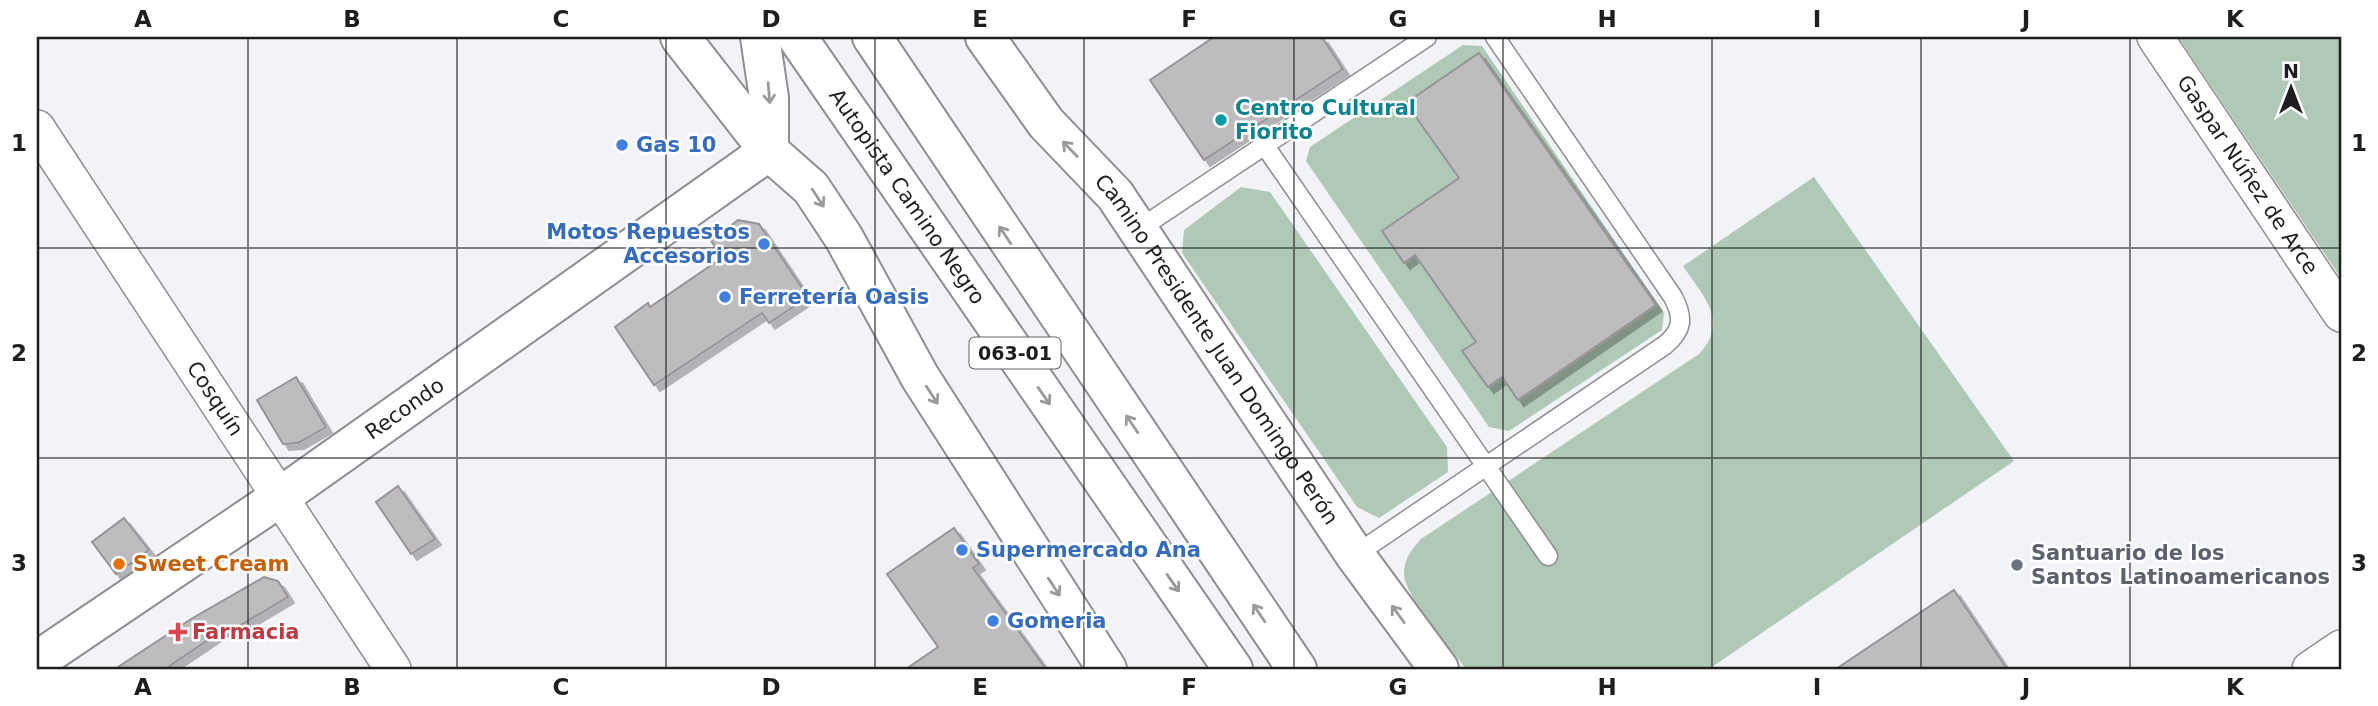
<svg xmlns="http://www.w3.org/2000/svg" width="2378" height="706" font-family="'DejaVu Sans',sans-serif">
  <defs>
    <filter id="shadow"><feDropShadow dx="6" dy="6" stdDeviation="0" flood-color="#0004"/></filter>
  </defs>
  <rect width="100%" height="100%" fill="#f2f3f7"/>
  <!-- green -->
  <g fill="#afc9b6">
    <path d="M2178 37H2341V278Z"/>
    <path d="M1463 45 1482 46 1664 313 1662 330 1509 431 1489 427 1306 161 1310 147Z"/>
    <path d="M1814 177 2014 461 1709 669H1466C1451 648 1404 597 1404 573 1404 559 1412 549 1421 539L1699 354C1730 321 1703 296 1683 266Z"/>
    <path d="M1241 187 1270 192 1447 447 1448 472 1379 518 1357 507 1182 253 1184 230Z"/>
  </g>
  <!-- building -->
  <g fill="#bfbcbf" stroke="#979396" stroke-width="2" filter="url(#shadow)">
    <path d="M1214 37H1322L1343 69 1204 160 1150 80Z"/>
    <path d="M1479 53 1656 305 1518 400 1502 377 1488 387 1462 351 1476 342 1415 255 1404 263 1382 231 1459 178 1406 103Z"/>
    <path d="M738 220 759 224 808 297 769 323 762 313 654 385 615 327 648 303 650 307 723 257 711 241Z"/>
    <path d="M296 377 326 427 298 443 283 444 257 400Z"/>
    <path d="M398 486 435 539 411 554 376 502Z"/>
    <path d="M124 518 149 550 116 574 92 542Z"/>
    <path d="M954 528 979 564 973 568 1046 669H906L938 647 887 574Z"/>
    <path d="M264 577 278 581 288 597 229 632 226 628 165 669H115L191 619Z"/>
    <path d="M1954 590 2007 669H1836Z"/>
  </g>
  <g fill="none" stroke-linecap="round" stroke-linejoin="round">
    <defs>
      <g id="lane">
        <path d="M1265 146 1548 556"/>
        <path d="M1139 229 1427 37"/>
        <path d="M1355 555 1665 345C1683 330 1684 318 1673 297L1495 37"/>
      </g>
      <g id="street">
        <path id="s1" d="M2155 37 2341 314"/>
        <path id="s2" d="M37 128 393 669"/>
        <path d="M2310 669 2341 648"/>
      </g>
      <g id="secondary">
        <path d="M680 37 769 151 811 188 844 238 920 377 1107 669"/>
        <path id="s3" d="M985 37 1046 123 1115 195 1355 555 1439 669"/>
        <path id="s4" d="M37 661 280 497 769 151"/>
      </g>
      <g id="highway">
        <path d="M760 37 769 98V151"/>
        <path id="s5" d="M797 37 1233 669"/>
        <path d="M872 37 1297 669"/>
      </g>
    </defs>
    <!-- lane casing -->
    <use href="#lane" stroke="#8e8e92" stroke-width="21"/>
    <!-- street casing -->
    <use href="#street" stroke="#8e8e92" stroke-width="38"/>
    <!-- secondary casing -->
    <use href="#secondary" stroke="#8e8e92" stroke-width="42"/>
    <!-- highway casing -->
    <use href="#highway" stroke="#8e8e92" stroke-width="42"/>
    <!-- lane -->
    <use href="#lane" stroke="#fff" stroke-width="18"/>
    <!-- street -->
    <use href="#street" stroke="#fff" stroke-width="35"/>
    <!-- secondary -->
    <use href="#secondary" stroke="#fff" stroke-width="38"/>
    <!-- highway -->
    <use href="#highway" stroke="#fff" stroke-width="38"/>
  </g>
  <!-- one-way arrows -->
  <defs><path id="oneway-shaft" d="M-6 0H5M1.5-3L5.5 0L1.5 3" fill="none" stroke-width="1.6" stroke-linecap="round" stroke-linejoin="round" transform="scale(1.75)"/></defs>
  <g stroke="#9a9a9b">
    <use href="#oneway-shaft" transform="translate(769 93) rotate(85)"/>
    <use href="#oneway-shaft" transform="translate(1070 149) rotate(-134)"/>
    <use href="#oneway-shaft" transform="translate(818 198) rotate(57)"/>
    <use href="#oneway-shaft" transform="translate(1005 235) rotate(-124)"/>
    <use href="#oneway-shaft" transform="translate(932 395) rotate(57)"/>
    <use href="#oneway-shaft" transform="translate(1044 396) rotate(55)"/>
    <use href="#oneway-shaft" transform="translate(1132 424) rotate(-124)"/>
    <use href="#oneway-shaft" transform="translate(1173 583) rotate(55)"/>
    <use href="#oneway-shaft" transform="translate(1054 587) rotate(57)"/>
    <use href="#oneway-shaft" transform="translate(1259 613) rotate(-124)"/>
    <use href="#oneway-shaft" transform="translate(1398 614) rotate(-126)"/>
  </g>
  <!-- grid -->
  <path fill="none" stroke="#1e1e20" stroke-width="2" stroke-opacity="0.55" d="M248 37V669M457 37V669M666 37V669M875 37V669M1084 37V669M1294 37V669M1503 37V669M1712 37V669M1921 37V669M2130 37V669M37 248H2341M37 458H2341"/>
  <!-- markers -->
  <circle fill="#0f9aa8" stroke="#fff" stroke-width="2.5" cx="1221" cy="120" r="7"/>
  <g fill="#3f7fe0" stroke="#fff" stroke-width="2.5">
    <circle cx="622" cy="145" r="7"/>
    <circle cx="764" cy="244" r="7"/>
    <circle cx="725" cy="297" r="7"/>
    <circle cx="962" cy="550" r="7"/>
    <circle cx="993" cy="621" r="7"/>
  </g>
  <circle fill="#e8710a" stroke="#fff" stroke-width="2.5" cx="119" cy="564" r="7"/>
  <circle fill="#6b7280" stroke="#fff" stroke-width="2.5" cx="2017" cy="565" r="7"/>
  <path fill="#e0444e" stroke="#fff" stroke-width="2.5" d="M174.5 621.5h7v7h7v7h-7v7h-7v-7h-7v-7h7z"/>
  <g text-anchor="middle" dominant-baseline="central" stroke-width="5" stroke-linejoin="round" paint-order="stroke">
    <!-- shield labels -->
    <rect fill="#fff" stroke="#626263" stroke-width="2" x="969.5" y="337.5" width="91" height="31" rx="5"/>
    <g font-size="19" font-weight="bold" fill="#1e1e20">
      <text x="1015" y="353">063-01</text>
    </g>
    <!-- culture labels -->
    <g font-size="21" font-weight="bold" fill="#0d838f" stroke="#fff" text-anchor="start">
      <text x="1235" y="108">Centro Cultural<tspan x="1235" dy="24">Fiorito</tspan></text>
    </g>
    <!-- shop labels -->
    <g font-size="21" font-weight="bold" fill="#366cbe" stroke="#fff" text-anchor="start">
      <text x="636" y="145">Gas 10</text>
      <text x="750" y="232" text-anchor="end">Motos Repuestos<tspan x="750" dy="24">Accesorios</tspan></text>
      <text x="739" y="297">Ferretería Oasis</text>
      <text x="976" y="550">Supermercado Ana</text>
      <text x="1007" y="621">Gomeria</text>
    </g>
    <!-- street labels -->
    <g font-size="21" fill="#1e1e20" stroke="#fff">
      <text stroke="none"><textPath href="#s1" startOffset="166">Gaspar Núñez de Arce</textPath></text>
      <text stroke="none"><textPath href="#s5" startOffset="194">Autopista Camino Negro</textPath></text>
      <text stroke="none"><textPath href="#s3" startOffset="390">Camino Presidente Juan Domingo Perón</textPath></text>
      <text stroke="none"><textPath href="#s2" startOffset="324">Cosquín</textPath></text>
      <text stroke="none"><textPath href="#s4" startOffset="446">Recondo</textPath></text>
    </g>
    <!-- worship labels -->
    <g font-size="21" font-weight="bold" fill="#5b616d" stroke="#fff" text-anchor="start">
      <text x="2031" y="553">Santuario de los<tspan x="2031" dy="24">Santos Latinoamericanos</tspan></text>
    </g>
    <!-- food labels -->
    <g font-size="21" font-weight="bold" fill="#c56008" stroke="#fff" text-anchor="start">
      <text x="133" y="564">Sweet Cream</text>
    </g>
    <!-- health labels -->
    <g font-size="21" font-weight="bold" fill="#be3a42" stroke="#fff" text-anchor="start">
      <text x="192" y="632">Farmacia</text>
    </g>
  </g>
  <!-- border -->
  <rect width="2378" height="706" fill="none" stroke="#ffffff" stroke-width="77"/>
  <!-- north arrow -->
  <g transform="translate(2291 88)" stroke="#ffffff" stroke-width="5" paint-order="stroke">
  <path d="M0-5L12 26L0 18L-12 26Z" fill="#1e1e20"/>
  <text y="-10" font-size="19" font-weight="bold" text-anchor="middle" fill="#1e1e20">N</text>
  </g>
  <rect x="38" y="38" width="2302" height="630" fill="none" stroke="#1e1e20" stroke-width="2.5"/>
  <g font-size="23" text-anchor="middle" font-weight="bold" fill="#1e1e20">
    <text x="143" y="27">A</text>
    <text x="352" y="27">B</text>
    <text x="561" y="27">C</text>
    <text x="771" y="27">D</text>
    <text x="980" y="27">E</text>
    <text x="1189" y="27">F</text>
    <text x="1398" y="27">G</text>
    <text x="1607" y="27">H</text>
    <text x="1817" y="27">I</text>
    <text x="2026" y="27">J</text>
    <text x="2235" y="27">K</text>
    <text x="19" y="151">1</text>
    <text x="2359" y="151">1</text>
    <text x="19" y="361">2</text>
    <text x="2359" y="361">2</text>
    <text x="19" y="571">3</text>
    <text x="2359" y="571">3</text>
    <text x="143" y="695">A</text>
    <text x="352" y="695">B</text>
    <text x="561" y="695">C</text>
    <text x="771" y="695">D</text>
    <text x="980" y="695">E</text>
    <text x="1189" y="695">F</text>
    <text x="1398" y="695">G</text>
    <text x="1607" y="695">H</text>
    <text x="1817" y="695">I</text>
    <text x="2026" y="695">J</text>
    <text x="2235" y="695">K</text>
  </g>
</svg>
